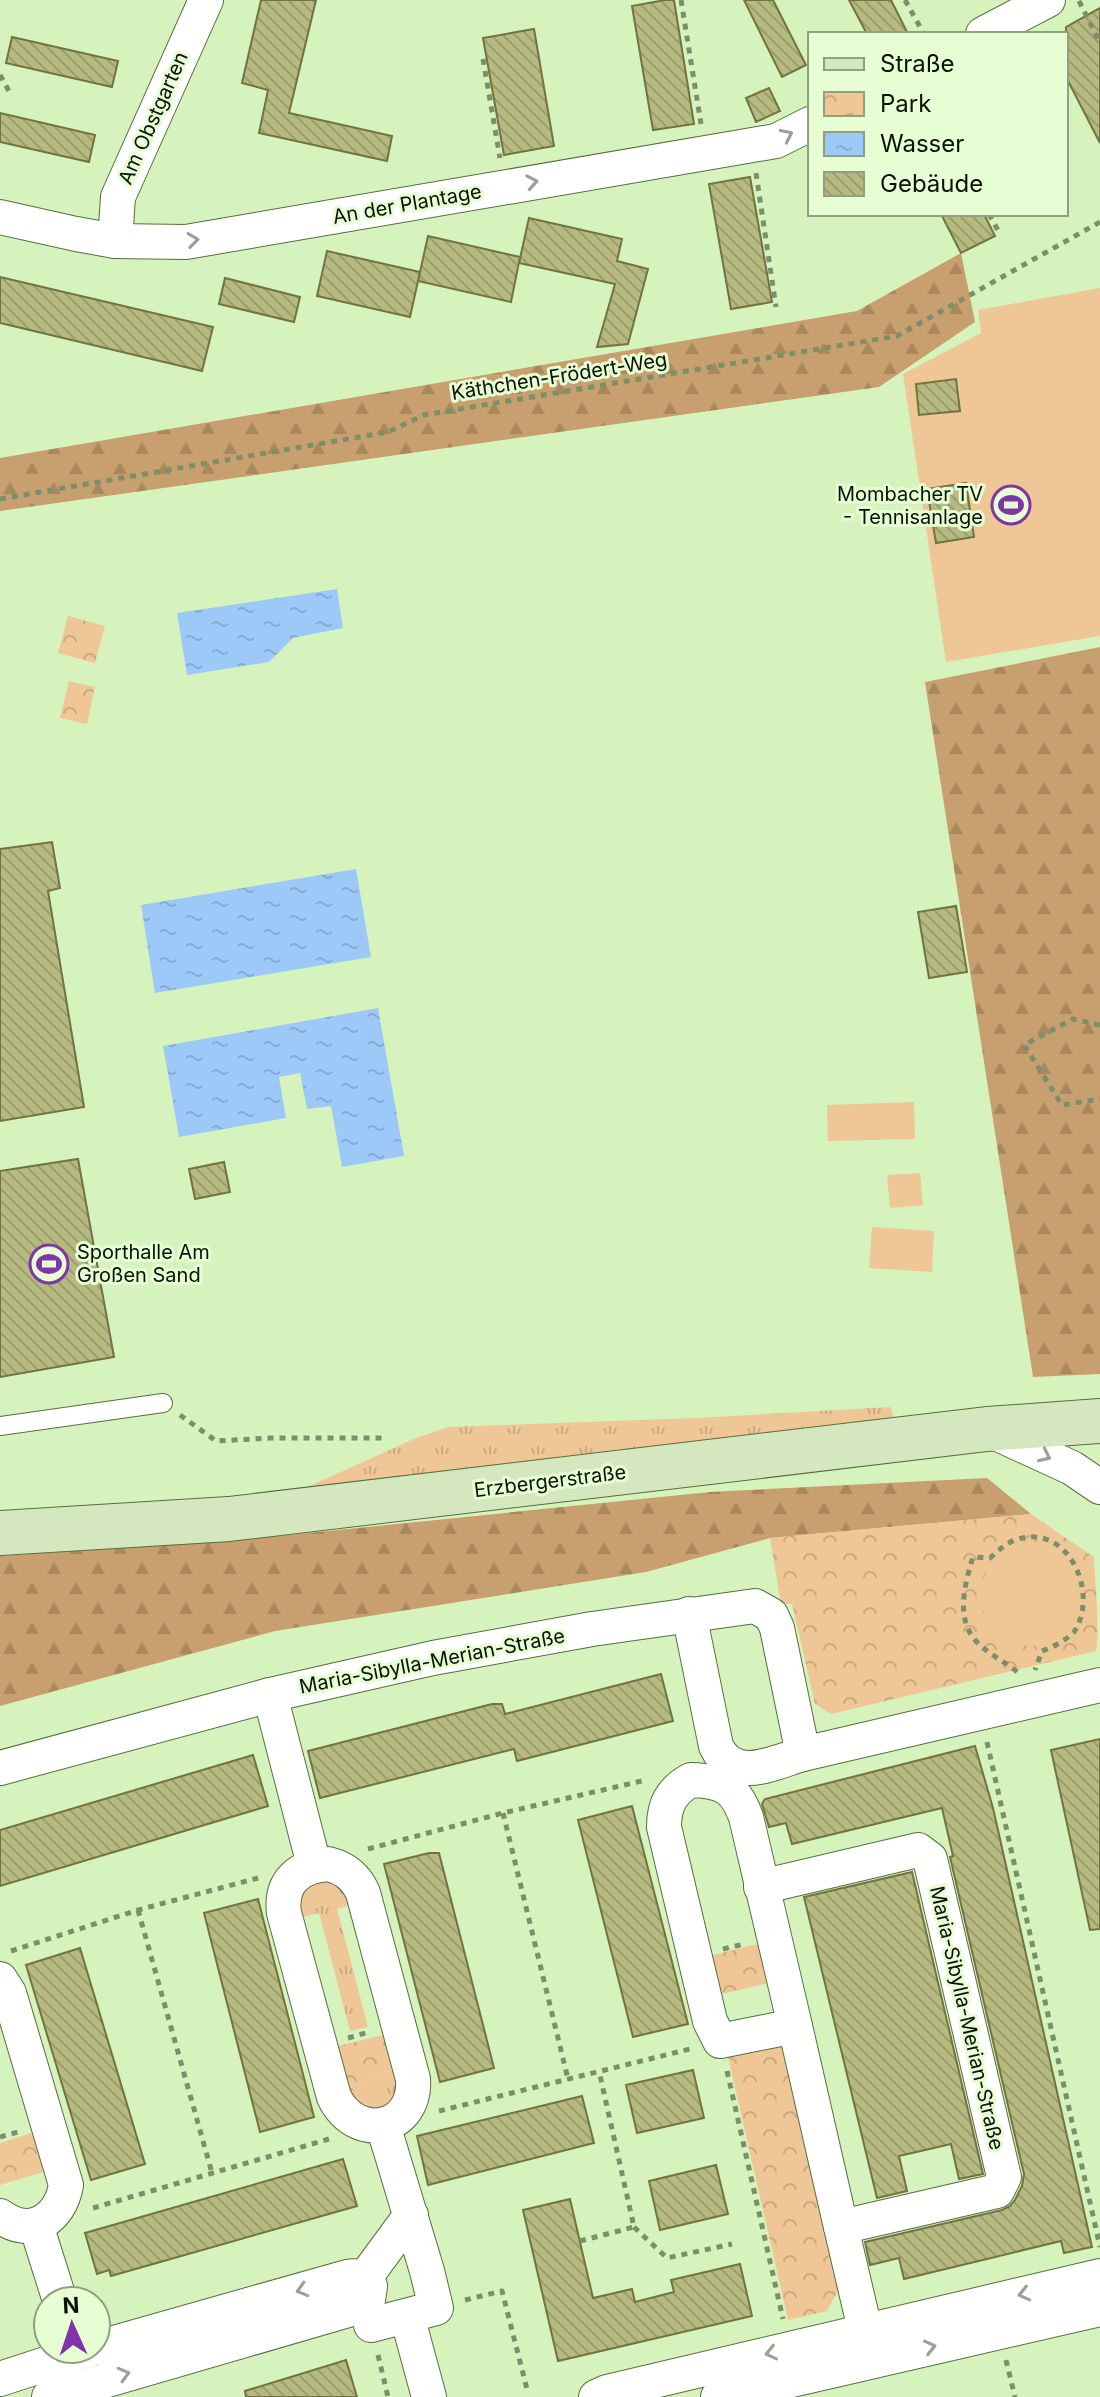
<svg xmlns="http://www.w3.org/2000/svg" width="1100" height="2397" font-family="Inter,sans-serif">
  <defs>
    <pattern id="grass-tufts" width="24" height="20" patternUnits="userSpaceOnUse" patternTransform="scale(2)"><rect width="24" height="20" fill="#efc696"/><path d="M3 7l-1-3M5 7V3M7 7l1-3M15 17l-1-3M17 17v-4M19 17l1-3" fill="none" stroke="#cca980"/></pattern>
    <pattern id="forest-firs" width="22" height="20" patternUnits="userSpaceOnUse" patternTransform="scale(2)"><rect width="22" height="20" fill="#c89f6e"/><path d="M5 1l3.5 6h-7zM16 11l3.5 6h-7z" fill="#aa885e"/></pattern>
    <pattern id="park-crowns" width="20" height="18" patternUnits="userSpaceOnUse" patternTransform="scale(2)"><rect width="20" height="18" fill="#efc696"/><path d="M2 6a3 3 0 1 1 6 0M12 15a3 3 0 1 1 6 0" fill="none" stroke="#cca980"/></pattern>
    <pattern id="water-ripples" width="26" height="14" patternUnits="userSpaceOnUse" patternTransform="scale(2)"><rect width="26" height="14" fill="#9dc9f8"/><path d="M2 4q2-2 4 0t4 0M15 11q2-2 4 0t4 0" fill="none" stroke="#86acd3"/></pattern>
    <pattern id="building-back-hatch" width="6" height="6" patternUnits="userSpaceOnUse" patternTransform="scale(2)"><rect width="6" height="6" fill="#b6ba81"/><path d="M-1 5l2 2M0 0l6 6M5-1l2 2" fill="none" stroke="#9b9f6e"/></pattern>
  </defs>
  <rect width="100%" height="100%" fill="#d6f3be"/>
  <!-- grass -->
  <g fill="url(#grass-tufts)">
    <path d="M890 1407 895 1420 303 1489 416 1438 448 1427 696 1418Z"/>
    <path d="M327 1877 357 1903 337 1909 368 2027 350 2031 319 1913 298 1918C301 1887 298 1889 327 1877Z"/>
    <path d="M401 2072 396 2101 368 2112 343 2087Z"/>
  </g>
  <!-- forest -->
  <g fill="url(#forest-firs)">
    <path d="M961 253 975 322 879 387 0 511V458L857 311Z"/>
    <path d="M1100 647V1374L1033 1377 925 682Z"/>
    <path d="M987 1478 1031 1514 770 1538 646 1572 275 1631 0 1706V1556L230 1541 710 1492Z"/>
  </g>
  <!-- park -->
  <g fill="url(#park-crowns)">
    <path d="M68 616 105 626 95 663 58 653Z"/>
    <path d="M69 681 95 687 87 724 60 718Z"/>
    <path d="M1031 1514 1094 1557C1095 1578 1100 1636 1096 1651L831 1714 815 1704 792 1604H781L770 1538Z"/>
    <path d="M762 1943 772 1982 714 1996 705 1957Z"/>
    <path d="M391 2033 401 2072 343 2087 334 2047Z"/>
    <path d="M777 2038 789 2053 841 2285 827 2311 788 2320 726 2048Z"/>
    <path d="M38 2131 50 2170 0 2185V2143Z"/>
  </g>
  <!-- pitch -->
  <g fill="#efc696">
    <path d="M1100 288V636L946 662 903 374 981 333 978 310Z"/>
    <path d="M914 1102 915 1139 828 1141 827 1105Z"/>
    <path d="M920 1173 923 1205 890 1208 887 1175Z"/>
    <path d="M872 1227 934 1231 932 1272 869 1268Z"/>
    <circle cx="1032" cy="1595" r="51"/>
  </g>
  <!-- water -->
  <g fill="url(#water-ripples)">
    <path d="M337 589 343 628 293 638 269 662 187 675 177 613Z"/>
    <path d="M356 869 371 957 155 993 141 905Z"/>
    <path d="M378 1008 404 1156 342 1167 331 1106 307 1109 300 1073 279 1077 286 1118 179 1137 163 1046Z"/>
  </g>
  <!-- building -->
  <g fill="url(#building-back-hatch)" stroke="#71743e" stroke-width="2">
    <path d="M261 0H316L289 113 392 136 387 161 259 133 268 90 242 83Z"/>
    <path d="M665 0H674L694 124 653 130 632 6Z"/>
    <path d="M744 0H773L806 65 782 77Z"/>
    <path d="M849 0H891L908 34H867Z"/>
    <path d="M1100 8V143L1066 77V27Z"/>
    <path d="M534 29 554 146 504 155 483 38Z"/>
    <path d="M12 37 118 61 112 87 6 63Z"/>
    <path d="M769 88 780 111 756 122 746 98Z"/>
    <path d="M0 113 95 135 89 162 0 142Z"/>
    <path d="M750 177 772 302 731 309 709 184Z"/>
    <path d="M941 214H984L995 236 961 253Z"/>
    <path d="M529 218 622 239 617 261 648 269 628 344 597 347 615 284 519 263Z"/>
    <path d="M428 236 520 257 511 302 418 281Z"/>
    <path d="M327 251 420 272 410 317 317 296Z"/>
    <path d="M0 277 213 327 202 371 0 323Z"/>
    <path d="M225 278 300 297 294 322 219 304Z"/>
    <path d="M956 379 960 411 919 415 916 384Z"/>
    <path d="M966 483 974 537 936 543 927 489Z"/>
    <path d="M52 842 60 888 48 891 84 1107 0 1121V849Z"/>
    <path d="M956 906 967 972 929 978 918 912Z"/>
    <path d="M78 1159 114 1357 0 1377V1171Z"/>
    <path d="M224 1162 230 1192 195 1199 189 1169Z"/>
    <path d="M661 1674 673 1721 517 1761 514 1749 320 1798 308 1751 492 1704H502L505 1714Z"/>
    <path d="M1100 1739V1929L1090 1930 1051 1750Z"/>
    <path d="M975 1746 993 1808 1092 2247 1064 2253 1061 2241 904 2279 899 2258 870 2265 865 2242 1002 2210 1010 2206 1015 2200 1022 2186 1024 2174 950 1857 953 1856 942 1808 792 1844 786 1823 769 1827 762 1804 765 1799Z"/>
    <path d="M253 1755 268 1806 0 1886V1830Z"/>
    <path d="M632 1806 688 2024 633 2037 578 1820Z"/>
    <path d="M429 1853H439L494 2068 440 2082 384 1864Z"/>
    <path d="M912 1872 983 2174 959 2179 951 2144 899 2156 907 2191 877 2198 804 1897Z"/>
    <path d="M258 1899 314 2117 260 2132 204 1913Z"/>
    <path d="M80 1948 145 2164 91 2180 26 1965Z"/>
    <path d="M693 2070 704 2118 637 2133 626 2085Z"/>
    <path d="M582 2096 594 2143 428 2185 417 2136Z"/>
    <path d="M343 2159 357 2206 111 2276 109 2270 97 2274 85 2233Z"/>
    <path d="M716 2165 728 2214 660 2230 649 2181Z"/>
    <path d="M570 2199 593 2298 632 2289 635 2302 674 2292 671 2280 740 2264 752 2316 558 2361 523 2210Z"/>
    <path d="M346 2360 357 2397H246L245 2391Z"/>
  </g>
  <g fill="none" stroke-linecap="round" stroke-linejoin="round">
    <defs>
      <path id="lane" d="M0 1426 163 1403"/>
      <g id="street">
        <path d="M983 34 1048 0"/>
        <path d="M0 217 76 234 115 241 186 242 776 141 810 124"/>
        <path d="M115 241 118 197 206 0"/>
        <path d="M987 1429 1072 1468 1100 1487"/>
        <path d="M689 1614 716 1746C734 1784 772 1763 803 1754L1100 1685"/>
        <path d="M270 1695 314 1865"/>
        <path d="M0 1768 270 1695 433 1658 592 1629 755 1606 771 1615 777 1628 803 1754"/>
        <path d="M691 1780C723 1781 735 1787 746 1817L795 2026 720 2041 710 2021 664 1827C664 1805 671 1791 691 1780Z"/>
        <path d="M328 1864C345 1868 356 1877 363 1893L413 2079C417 2129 357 2144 334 2097L284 1913C280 1882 299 1866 328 1864Z"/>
        <path d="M761 1887 918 1850 930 1859 1004 2177 997 2191 841 2227 795 2026"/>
        <path d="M0 1979 9 1993 66 2185C60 2219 31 2239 0 2216"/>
        <path d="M36 2225 60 2301"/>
        <path d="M841 2227 870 2351"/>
        <path d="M364 2279 411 2215"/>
        <path d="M407 2316 429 2397"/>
        <path d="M371 2325 436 2308 427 2271 383 2125"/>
        <path d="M0 2379 92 2349"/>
        <path d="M49 2397 362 2306 368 2300 370 2286C363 2277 358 2275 347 2277L96 2348"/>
        <path d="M596 2397 607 2392 1100 2276"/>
        <path d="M718 2397 1100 2309"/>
      </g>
      <path id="secondary" d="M0 1533 229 1519 987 1429 1100 1421"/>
    </defs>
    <!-- lane casing -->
    <use href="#lane" stroke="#566e3f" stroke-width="20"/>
    <!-- street casing -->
    <use href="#street" stroke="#566e3f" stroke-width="36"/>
    <!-- secondary casing -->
    <use href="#secondary" stroke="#566e3f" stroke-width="46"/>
    <!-- path -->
    <g stroke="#7b8f6b" stroke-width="5" stroke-dasharray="6 6" stroke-linecap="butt">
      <path d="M681 0 701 124"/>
      <path d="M905 0 924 34"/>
      <path d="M1079 1 1100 43"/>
      <path d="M483 59 500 158"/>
      <path d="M0 75 9 91"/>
      <path d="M756 173 776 307"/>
      <path d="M989 214 1000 234"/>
      <path d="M0 499 388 432 424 415 897 336 1100 222"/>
      <path d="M1100 1025 1073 1019 1024 1045 1062 1105 1100 1099"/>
      <path d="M180 1415 216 1441 270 1438H382"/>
      <path d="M1017 1672C1006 1662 992 1656 981 1646 954 1623 964 1586 973 1557L990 1558C998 1551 1005 1544 1015 1540 1068 1521 1100 1593 1074 1632 1065 1641 1053 1647 1042 1651L1035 1670"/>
      <path d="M987 1742 1100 2247"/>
      <path d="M503 1813 568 2079"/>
      <path d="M368 1849 503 1813 646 1780"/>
      <path d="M138 1910 212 2173"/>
      <path d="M723 1949 744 1944"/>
      <path d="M11 1951 138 1910 258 1878"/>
      <path d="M348 2038 369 2032"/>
      <path d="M727 2071 783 2319"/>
      <path d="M439 2111 690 2049"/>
      <path d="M0 2137 18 2132"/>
      <path d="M93 2208 329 2139"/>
      <path d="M634 2227 667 2258 732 2244"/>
      <path d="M580 2241 634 2227 599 2071"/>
      <path d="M465 2300 502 2291 527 2389"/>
      <path d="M378 2355 388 2397"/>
      <path d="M1006 2360 1015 2397"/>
    </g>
    <!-- lane -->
    <use href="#lane" stroke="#fff" stroke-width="18"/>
    <!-- street -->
    <use href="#street" stroke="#fff" stroke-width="34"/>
    <!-- secondary -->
    <use href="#secondary" stroke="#d5e7bf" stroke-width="44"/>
  </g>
  <!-- one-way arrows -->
  <defs><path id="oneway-chevron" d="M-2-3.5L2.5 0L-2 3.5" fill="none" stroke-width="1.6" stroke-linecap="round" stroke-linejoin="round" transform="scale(2)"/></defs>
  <g stroke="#9da09a">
    <use href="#oneway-chevron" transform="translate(787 135) rotate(-26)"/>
    <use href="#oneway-chevron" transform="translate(532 182) rotate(-10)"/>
    <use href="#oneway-chevron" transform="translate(193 240) rotate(-7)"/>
    <use href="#oneway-chevron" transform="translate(1045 1456) rotate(25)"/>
    <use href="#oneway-chevron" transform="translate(302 2290) rotate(164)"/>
    <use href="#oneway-chevron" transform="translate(1024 2294) rotate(167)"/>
    <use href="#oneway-chevron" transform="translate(930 2347) rotate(-13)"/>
    <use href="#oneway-chevron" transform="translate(771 2353) rotate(167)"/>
    <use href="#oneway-chevron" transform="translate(124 2374) rotate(-16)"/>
  </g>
  <!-- icons -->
  <defs>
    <symbol id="stadium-ring" viewBox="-11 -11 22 22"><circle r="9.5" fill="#e7fed4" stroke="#7e35a7" stroke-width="1.5"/><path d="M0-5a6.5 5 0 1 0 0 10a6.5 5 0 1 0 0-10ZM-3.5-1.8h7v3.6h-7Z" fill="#7e35a7"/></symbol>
  </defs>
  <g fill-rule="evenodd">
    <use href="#stadium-ring" x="989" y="483" width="44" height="44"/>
    <use href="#stadium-ring" x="27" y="1242" width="44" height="44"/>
  </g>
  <g text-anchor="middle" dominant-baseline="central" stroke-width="6" stroke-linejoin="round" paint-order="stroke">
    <!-- street labels -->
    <g font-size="20" fill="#091202" stroke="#e7fed4">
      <text transform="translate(153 118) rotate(-66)">Am Obstgarten</text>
      <text transform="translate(407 204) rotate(-10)">An der Plantage</text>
      <text transform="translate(559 376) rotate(-9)">Käthchen-Frödert-Weg</text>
      <text transform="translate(550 1481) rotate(-7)">Erzbergerstraße</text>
      <text transform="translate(432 1661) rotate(-11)">Maria-Sibylla-Merian-Straße</text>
      <text transform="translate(967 2018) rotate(77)">Maria-Sibylla-Merian-Straße</text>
    </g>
    <!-- poi labels -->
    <g font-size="20" fill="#091202" stroke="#e7fed4" text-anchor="end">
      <text x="983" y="494">Mombacher TV<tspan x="983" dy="23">- Tennisanlage</tspan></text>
      <text x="77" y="1252" text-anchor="start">Sporthalle Am<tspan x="77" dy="23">Großen Sand</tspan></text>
    </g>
  </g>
  <!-- legend -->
  <rect x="808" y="32" width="260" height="184" fill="#e7fed4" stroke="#8ea080" stroke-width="2"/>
  <rect x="824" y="58" width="40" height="12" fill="#d5e7bf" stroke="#8ea080" stroke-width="2"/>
  <text x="880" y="72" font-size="24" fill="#091202">Straße</text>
  <rect x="824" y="92" width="40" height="24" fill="url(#park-crowns)" stroke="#8ea080" stroke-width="2"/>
  <text x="880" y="112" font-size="24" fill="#091202">Park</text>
  <rect x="824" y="132" width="40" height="24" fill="url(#water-ripples)" stroke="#8ea080" stroke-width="2"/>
  <text x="880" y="152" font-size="24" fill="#091202">Wasser</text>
  <rect x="824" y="172" width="40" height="24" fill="url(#building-back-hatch)" stroke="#8ea080" stroke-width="2"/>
  <text x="880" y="192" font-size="24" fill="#091202">Gebäude</text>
  <!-- north arrow -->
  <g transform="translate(72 2325) rotate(357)"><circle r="38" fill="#e7fed4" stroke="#8ea080" stroke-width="2"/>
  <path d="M0-6L14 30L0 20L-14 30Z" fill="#7e35a7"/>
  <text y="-12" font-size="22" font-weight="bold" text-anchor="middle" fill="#091202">N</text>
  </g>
</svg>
